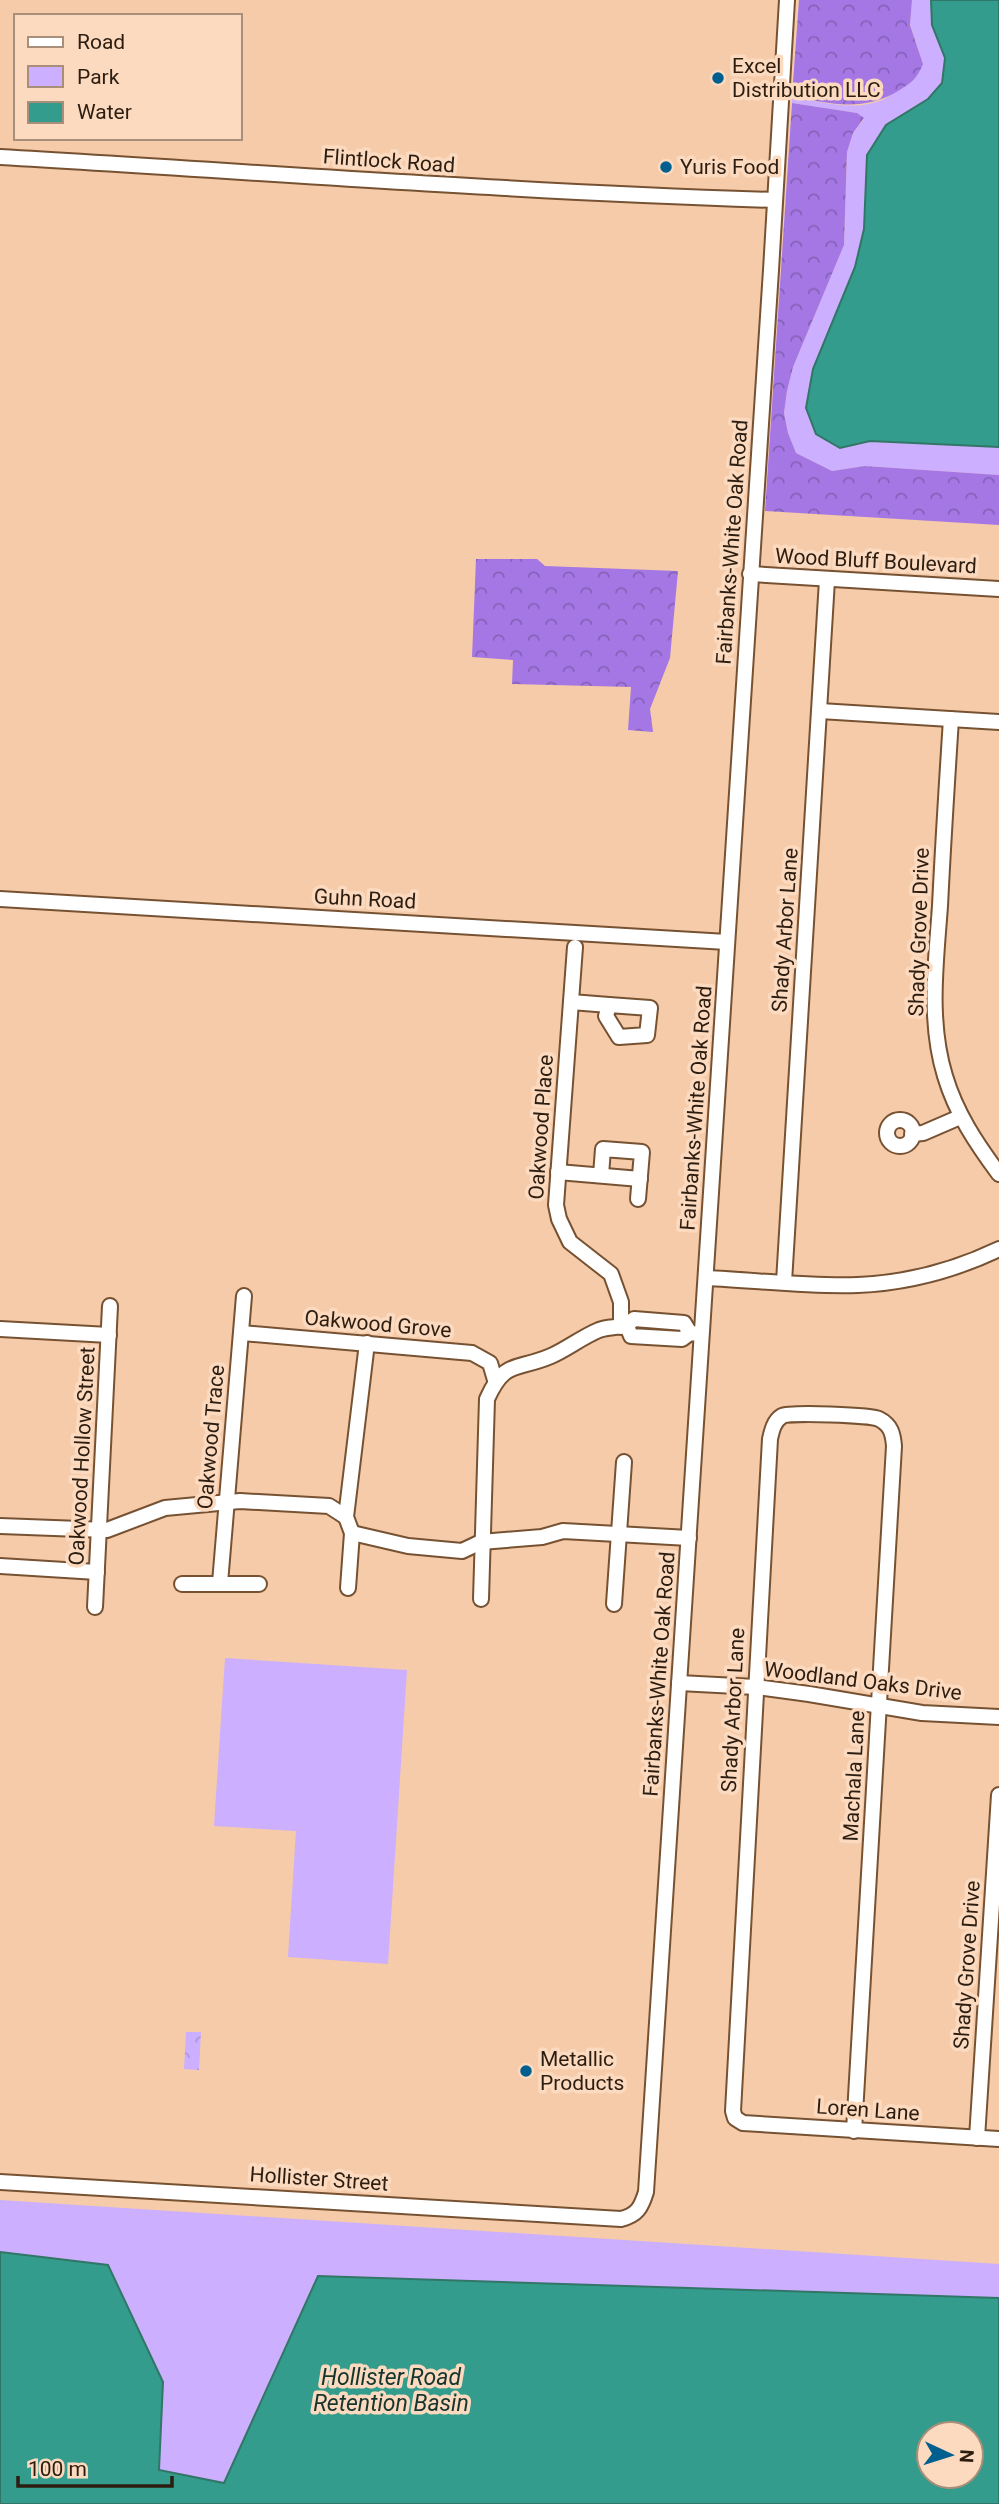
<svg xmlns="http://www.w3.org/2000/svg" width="999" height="2504" font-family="Roboto,sans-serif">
  <defs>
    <pattern id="forest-crowns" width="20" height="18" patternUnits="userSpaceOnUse" patternTransform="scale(1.75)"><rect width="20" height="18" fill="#a477e5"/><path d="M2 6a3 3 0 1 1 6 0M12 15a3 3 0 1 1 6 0" fill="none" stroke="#8661b8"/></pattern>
    <pattern id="park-crowns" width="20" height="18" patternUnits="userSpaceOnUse" patternTransform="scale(1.75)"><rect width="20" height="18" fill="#ccaffe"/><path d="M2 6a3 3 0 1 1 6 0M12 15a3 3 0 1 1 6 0" fill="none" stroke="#af96d9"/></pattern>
  </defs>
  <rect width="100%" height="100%" fill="#f5cbaa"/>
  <!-- green -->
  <g fill="#ccaffe" fill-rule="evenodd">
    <path d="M912 0H999V475L865 466 832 471 796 453 788 433 784 413 787 391 793 367 844 245 847 152 853 133 864 119 857 113 792 103V96C819 102 859 113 886 98 899 91 911 75 923 64L910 24Z"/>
    <path d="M225 1658 407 1670 388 1964 288 1957 296 1831 214 1826Z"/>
    <path d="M0 2200 999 2264V2504H0ZM929 2434H971V2476H929Z"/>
  </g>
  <!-- forest -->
  <g fill="url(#forest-crowns)">
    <path d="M799 0H912L910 25 923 64C916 80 912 82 898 91 864 112 829 104 792 96Z"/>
    <path d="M792 103 857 113 864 118 853 133 847 152 844 245 793 367 787 391 784 413 788 433 796 453 832 471 865 466 999 475V525L765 511Z"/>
    <path d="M476 559H537L545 566 678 571 670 658 650 709 653 732 628 730 631 687 512 684 513 660 472 657Z"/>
  </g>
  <!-- park -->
  <path fill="url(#park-crowns)" d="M186 2032H201L199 2070 184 2069Z"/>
  <!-- water -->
  <g fill="#349c8c" stroke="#327667" stroke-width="2" fill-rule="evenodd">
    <path d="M931 0H999V447L870 441 840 448 816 434 806 408 813 369 855 267 864 229 867 155 886 125 928 99 942 83 945 58 932 25Z"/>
    <path d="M0 2252 108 2265 163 2382 159 2470 224 2483 318 2276 999 2298V2504H0ZM971 2434V2476H929V2434Z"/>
  </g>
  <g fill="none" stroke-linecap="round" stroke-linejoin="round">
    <defs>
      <g id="minor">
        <path d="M0 157C258 172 516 192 775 200"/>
        <path d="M750 574 999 589"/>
        <path d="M820 711 999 722"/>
        <path d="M951 719C947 781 943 844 940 906 936 962 928 1021 945 1076 956 1113 976 1143 999 1174"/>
        <path d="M0 899 727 942"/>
        <path d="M575 947 556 1205 559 1219 570 1242 611 1274 621 1302V1327"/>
        <path d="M571 1002 609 1005"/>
        <path d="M609 1005 650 1008 647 1035 619 1037 606 1016Z"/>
        <circle cx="900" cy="1133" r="13"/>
        <path d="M912 1134 923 1133 960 1117"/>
        <path d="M558 1172 640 1179"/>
        <path d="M601 1175 603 1149 642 1152 638 1199"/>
        <path d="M706 1278C756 1280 807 1287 858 1285 906 1283 955 1270 999 1249"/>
        <path d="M784 1282 827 580"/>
        <path d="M627 1326 631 1336 682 1339 690 1333 700 1334"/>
        <path d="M0 1329 109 1335"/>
        <path d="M242 1333 472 1353 490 1363 495 1380"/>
        <path d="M0 1526 107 1530 165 1508 240 1501 329 1506 346 1517"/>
        <path d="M352 1533 408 1546 462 1551 481 1542 542 1537 563 1531 689 1538"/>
        <path d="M0 1566 97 1572"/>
        <path d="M220 1583 244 1296"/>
        <path d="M182 1584H259"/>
        <path d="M348 1588 352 1533 346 1517 367 1343"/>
        <path d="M481 1599 487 1399C505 1359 516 1371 551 1356 567 1349 582 1337 599 1330 612 1325 623 1330 634 1319L684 1323 690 1333"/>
        <path d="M614 1604 624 1462"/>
        <path d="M95 1607 110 1306"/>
        <path d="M679 1683 756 1687 809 1694 922 1713 999 1717"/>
        <path d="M854 2131 894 1446C893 1434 891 1425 879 1419 871 1415 790 1412 782 1416 774 1421 772 1430 770 1439L733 2111 735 2118 743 2123 999 2139"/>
        <path d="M977 2138 999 1795"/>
        <path d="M0 2182 621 2219C637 2215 641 2208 646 2192L771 270 787 0"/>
      </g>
    </defs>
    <!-- minor casing -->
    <use href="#minor" stroke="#765233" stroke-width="18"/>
    <!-- minor -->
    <use href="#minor" stroke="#fff" stroke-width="14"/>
  </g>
  <!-- markers -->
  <g fill="#005f8f" stroke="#fcdabf" stroke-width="2.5">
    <circle cx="718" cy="78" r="7"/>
    <circle cx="666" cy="167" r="7"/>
    <circle cx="526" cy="2071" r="7"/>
  </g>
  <g text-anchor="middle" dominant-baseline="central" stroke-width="7" stroke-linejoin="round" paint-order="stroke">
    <!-- poi labels -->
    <g font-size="21" fill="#2c1d10" stroke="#fcdabf" text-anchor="start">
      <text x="732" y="66">Excel<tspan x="732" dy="24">Distribution LLC</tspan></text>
      <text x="680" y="167">Yuris Food</text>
      <text x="540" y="2059">Metallic<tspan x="540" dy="24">Products</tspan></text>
    </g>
    <!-- street labels -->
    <g font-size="21" fill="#2c1d10" stroke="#fcdabf">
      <text transform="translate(389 161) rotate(4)">Flintlock Road</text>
      <text transform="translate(732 542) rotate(-86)">Fairbanks-White Oak Road</text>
      <text transform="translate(876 561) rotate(3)">Wood Bluff Boulevard</text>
      <text transform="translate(365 899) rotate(3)">Guhn Road</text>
      <text transform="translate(785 930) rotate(-86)">Shady Arbor Lane</text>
      <text transform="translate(919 932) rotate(-88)">Shady Grove Drive</text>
      <text transform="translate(696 1108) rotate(-86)">Fairbanks-White Oak Road</text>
      <text transform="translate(541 1127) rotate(-86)">Oakwood Place</text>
      <text transform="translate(378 1324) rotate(5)">Oakwood Grove</text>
      <text transform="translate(211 1437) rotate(-85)">Oakwood Trace</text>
      <text transform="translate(82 1456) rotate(-87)">Oakwood Hollow Street</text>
      <text transform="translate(659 1674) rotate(-86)">Fairbanks-White Oak Road</text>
      <text transform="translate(863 1681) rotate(7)">Woodland Oaks Drive</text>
      <text transform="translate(733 1710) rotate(-87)">Shady Arbor Lane</text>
      <text transform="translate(854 1776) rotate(-87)">Machala Lane</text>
      <text transform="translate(967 1965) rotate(-86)">Shady Grove Drive</text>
      <text transform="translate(868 2110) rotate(4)">Loren Lane</text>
      <text transform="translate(319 2179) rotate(4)">Hollister Street</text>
    </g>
    <!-- water labels -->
    <g font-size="23" font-style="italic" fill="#16352f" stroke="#fcdabf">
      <text x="391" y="2377">Hollister Road<tspan x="391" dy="26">Retention Basin</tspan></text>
    </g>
  </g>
  <!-- legend -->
  <rect x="14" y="14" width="228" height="126" fill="#fcdabf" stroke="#a98e79" stroke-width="2"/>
  <rect x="28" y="37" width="35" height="10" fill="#ffffff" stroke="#a98e79" stroke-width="2"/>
  <text x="77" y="49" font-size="21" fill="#2c1d10">Road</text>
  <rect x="28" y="66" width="35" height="21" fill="#ccaffe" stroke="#a98e79" stroke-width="2"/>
  <text x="77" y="84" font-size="21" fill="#2c1d10">Park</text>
  <rect x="28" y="102" width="35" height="21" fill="#349c8c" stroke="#a98e79" stroke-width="2"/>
  <text x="77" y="119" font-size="21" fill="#2c1d10">Water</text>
  <!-- north arrow -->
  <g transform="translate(950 2455) rotate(94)"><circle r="33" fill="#fcdabf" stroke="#a98e79" stroke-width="2"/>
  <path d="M0-5L12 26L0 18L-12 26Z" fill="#005f8f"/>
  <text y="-10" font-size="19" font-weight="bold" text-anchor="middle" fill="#2c1d10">N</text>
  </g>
  <!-- scale -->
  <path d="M18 2476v10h154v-10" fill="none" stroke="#2c1d10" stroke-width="3.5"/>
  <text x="28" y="2476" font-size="21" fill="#2c1d10" stroke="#fcdabf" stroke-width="5" paint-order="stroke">100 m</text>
</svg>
